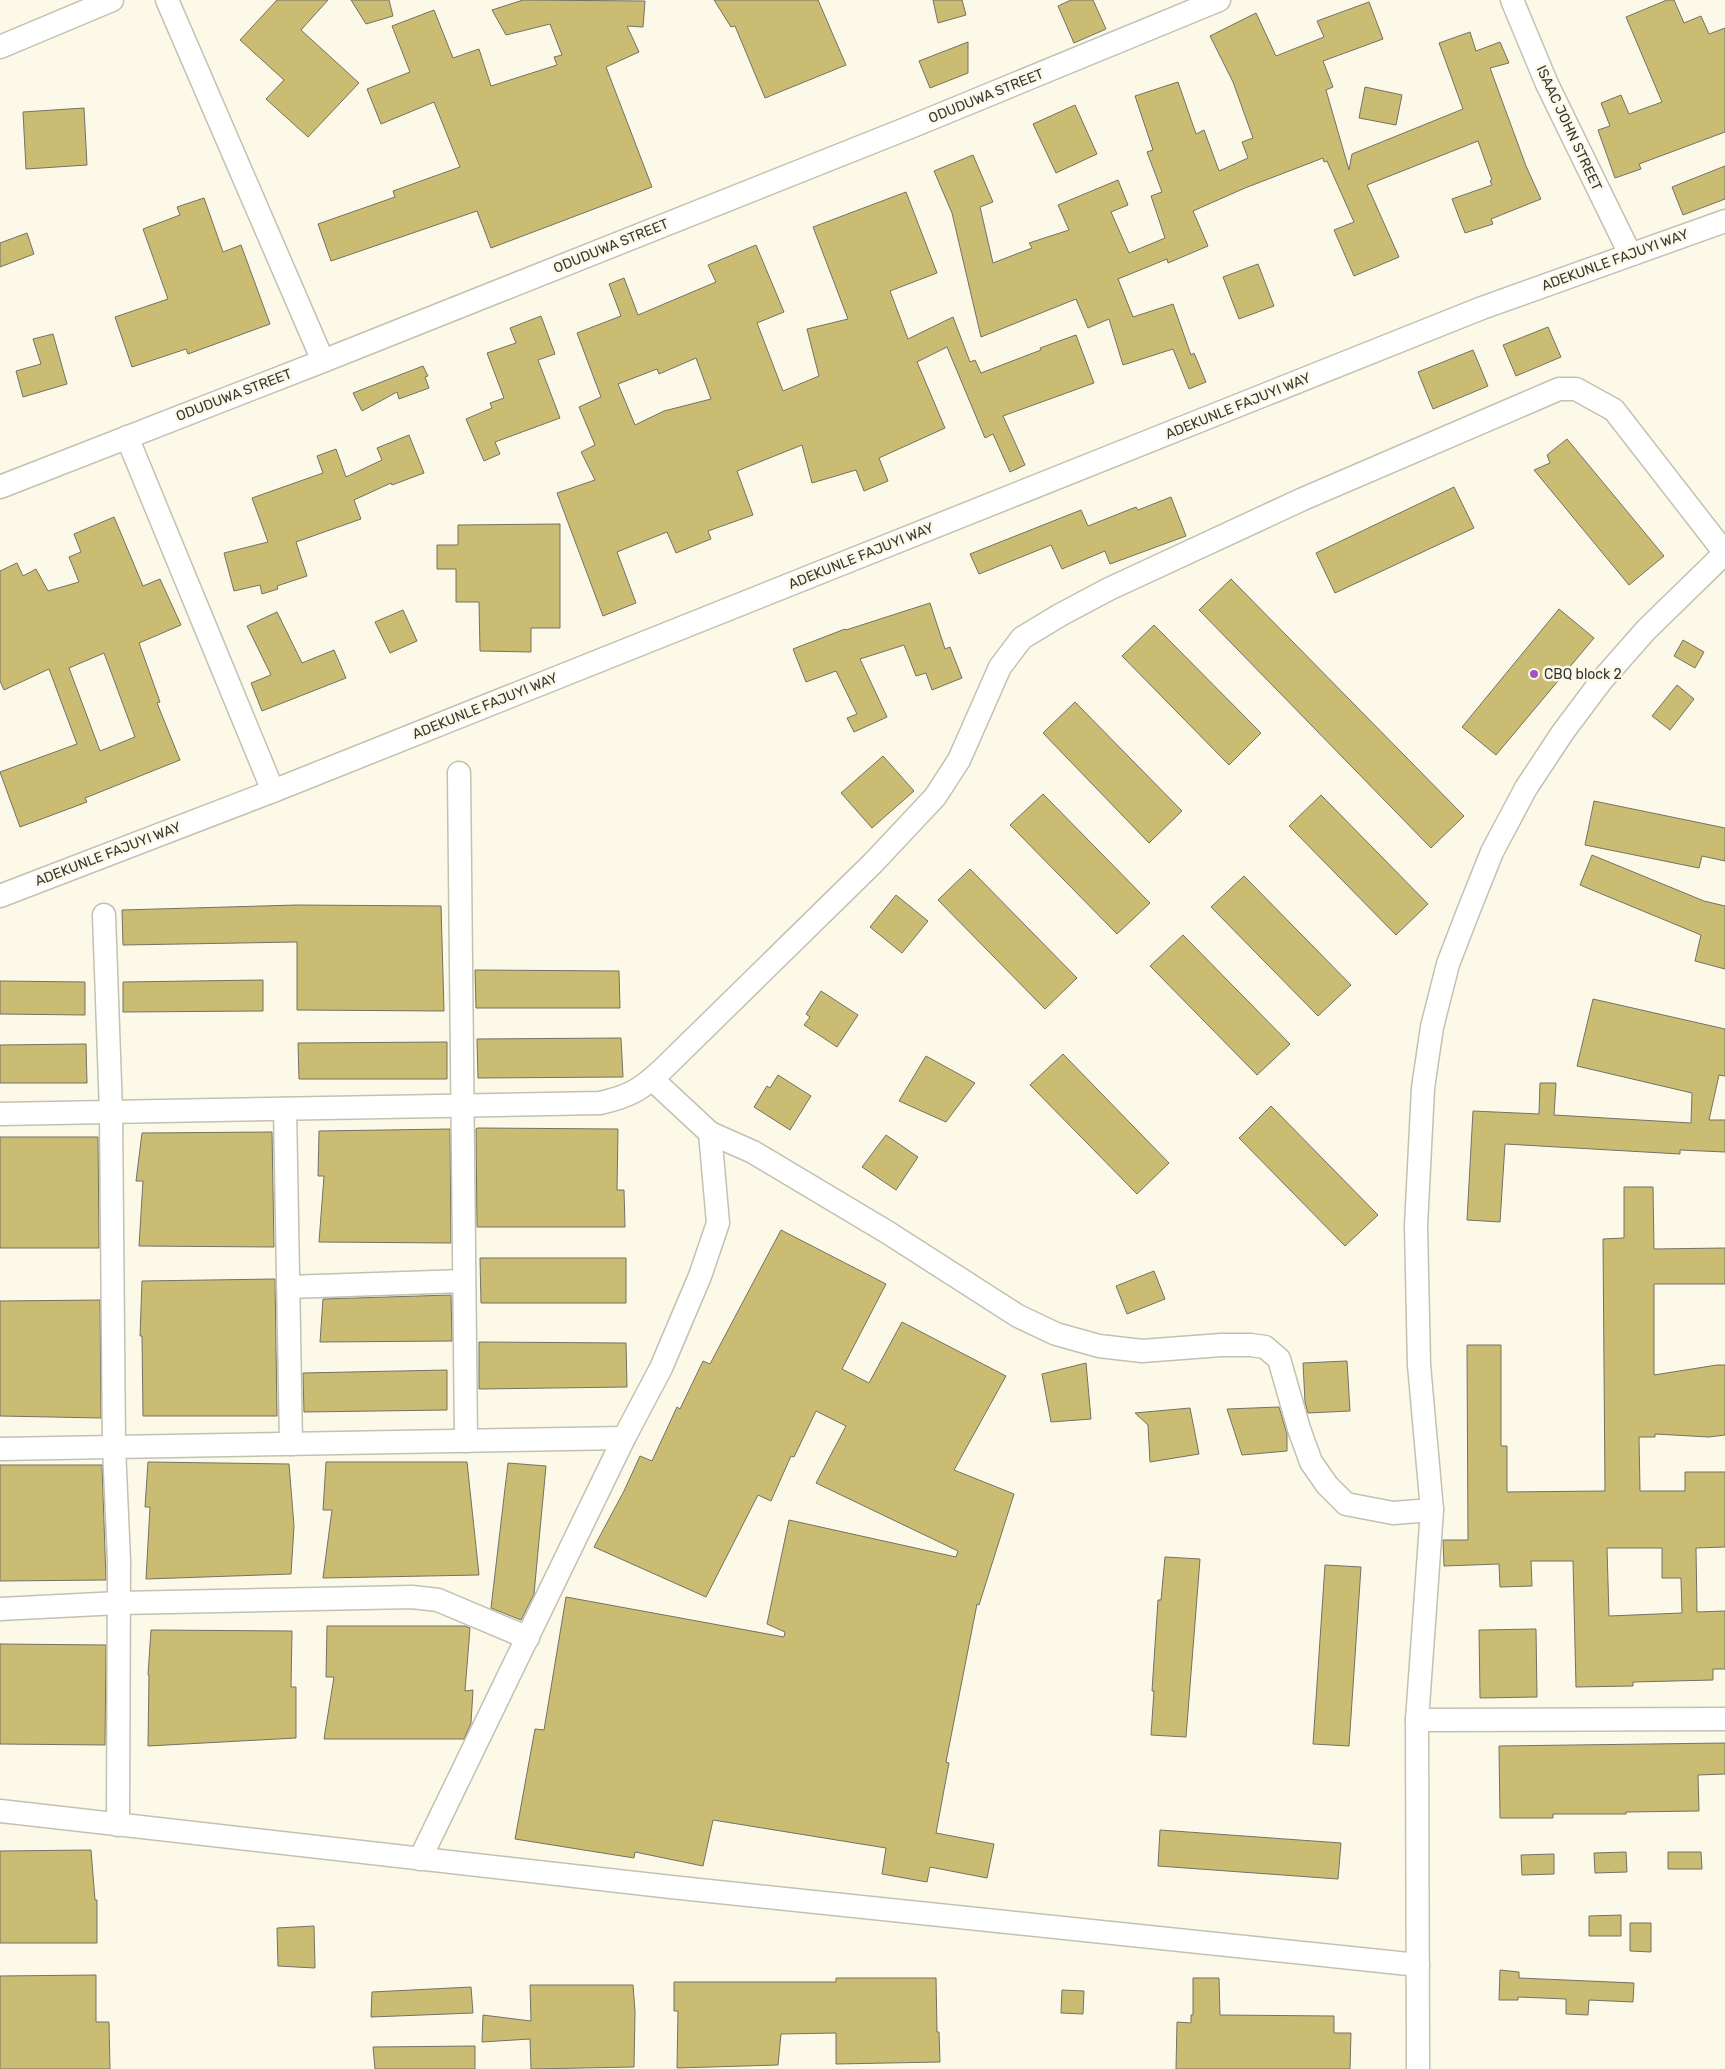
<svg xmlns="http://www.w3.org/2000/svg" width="1725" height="2069" font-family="Rubik,sans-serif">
  <rect width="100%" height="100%" fill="#fcf9e9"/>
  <!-- building -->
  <g fill="#cbbc73" stroke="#747264" fill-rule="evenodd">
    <path d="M277 0H328L301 30 359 83 308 137 266 99 284 80 240 40Z"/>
    <path d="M351 0H389L393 16 366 24Z"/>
    <path d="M523 0 645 1 643 27 627 26 639 52 606 67 652 187 491 248 477 211 331 261 318 224 395 197 393 191 460 167 434 102 381 124 367 89 410 72 392 26 434 10 453 58 479 49 491 86 557 65 554 57 562 55 550 24 506 35 492 10Z"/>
    <path d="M714 0H818L846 65 765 98 735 26 731 27Z"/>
    <path d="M933 0H962L966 15 938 23Z"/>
    <path d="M1071 0H1093L1106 29 1074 43 1058 6Z"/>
    <path d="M1667 0H1674L1684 23 1701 16 1709 34 1725 28V132L1639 164 1641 169 1615 178 1598 130 1610 126 1601 103 1621 95 1629 114 1662 102 1626 17Z"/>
    <path d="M1369 2 1383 39 1323 61 1333 87 1326 90 1349 170 1352 154 1463 109 1439 43 1470 32 1476 51 1500 42 1509 63 1490 68 1526 166 1541 199 1491 219 1493 224 1465 233 1452 199 1492 185 1490 181 1492 180 1478 141 1367 185 1399 257 1354 276 1334 230 1354 222 1327 161 1324 162 1323 158 1245 188 1193 211 1208 246 1168 263 1167 259 1118 279 1133 317 1173 304 1191 355 1194 353 1206 382 1189 389 1173 349 1123 365 1109 319 1088 328 1076 299 981 337 952 213 934 171 973 155 993 202 980 207 993 263 1032 248 1029 243 1069 230 1058 205 1118 180 1128 205 1111 212 1129 253 1165 238 1151 196 1162 192 1147 152 1153 150 1135 96 1178 82 1196 134 1204 130 1219 171 1248 158 1242 142 1253 138 1233 82 1210 36 1256 13 1276 56 1324 37 1317 21Z"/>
    <path d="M968 42V73L930 88 919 61Z"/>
    <path d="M1365 87 1402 95 1396 125 1359 118Z"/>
    <path d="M1075 105 1097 154 1056 173 1033 124Z"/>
    <path d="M84 108 87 165 26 169 23 112Z"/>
    <path d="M1725 166V199L1683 215 1672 187Z"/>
    <path d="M906 192 937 273 890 291 908 339 953 317 970 362 975 360 981 373 1041 350 1040 348 1076 335 1094 383 1003 416 1025 465 1010 472 993 434 985 438 947 347 917 362 945 428 879 458 888 481 864 491 856 470 812 483 802 445 737 471 753 515 708 531 711 539 676 553 667 532 617 552 636 603 603 616 557 493 595 480 581 452 595 445 579 407 601 397 577 333 621 316 609 284 624 278 638 315 716 282 708 265 756 245 784 312 757 323 783 391 819 376 807 329 848 319 813 227ZM696 358 711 399 664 411 635 425 618 384 657 369 659 374Z"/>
    <path d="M204 198 223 252 241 245 270 324 188 354 186 349 132 367 115 317 168 299 143 229 180 215 177 207Z"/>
    <path d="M27 233 34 254 0 267V243Z"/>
    <path d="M1258 264 1274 306 1239 319 1223 277Z"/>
    <path d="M541 316 555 354 538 360 560 418 495 442 500 454 484 461 466 419 492 408 490 403 504 398 487 353 516 343 510 328Z"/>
    <path d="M1548 327 1561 357 1516 376 1503 345Z"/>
    <path d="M53 334 67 384 23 397 16 371 41 364 33 339Z"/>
    <path d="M1473 350 1488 386 1433 409 1418 372Z"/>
    <path d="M423 366 428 376 425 377 429 388 399 399 397 392 362 411 353 393Z"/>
    <path d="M409 435 424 473 392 485 391 483 354 500 361 519 296 542 307 576 277 586 278 589 262 594 260 585 234 591 224 553 268 542 252 498 323 473 317 456 336 449 346 477 382 460 377 448Z"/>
    <path d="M1567 439 1664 556 1629 585 1534 470 1550 463 1547 455Z"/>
    <path d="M1454 487 1474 528 1335 593 1316 553Z"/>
    <path d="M1171 497 1186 536 1110 564 1105 551 1062 569 1051 545 979 574 970 554 1081 510 1088 526 1136 507 1138 510Z"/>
    <path d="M114 517 143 586 160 579 181 625 139 643 160 702 157 703 180 760 85 798 87 802 20 827 0 772 77 744 49 669 4 690 0 681V571L17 563 23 576 36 569 48 591 79 582 69 557 81 552 74 534ZM104 653 135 737 100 751 69 668Z"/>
    <path d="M560 524V628H531V652L480 651 479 602H456V569H437V545H458V525Z"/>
    <path d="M1231 579 1464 816 1431 848 1199 610Z"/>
    <path d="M930 603 945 649 950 647 962 678 932 690 926 673 916 676 904 645 860 659 887 717 854 732 847 718 857 714 836 671 806 682 793 649 845 629 846 630Z"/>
    <path d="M1559 609 1594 638 1496 755 1462 727Z"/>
    <path d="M403 610 417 641 390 653 375 622Z"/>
    <path d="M277 612 302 663 334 650 346 678 262 711 251 683 271 675 247 626Z"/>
    <path d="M1154 625 1261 733 1229 765 1122 656Z"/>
    <path d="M1683 640 1704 652 1695 668 1674 656Z"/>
    <path d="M1677 685 1694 699 1670 730 1652 716Z"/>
    <path d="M1075 702 1182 811 1149 843 1043 733Z"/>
    <path d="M883 756 914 791 872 828 841 793Z"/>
    <path d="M1043 794 1150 903 1117 934 1010 825Z"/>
    <path d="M1321 795 1428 904 1396 935 1289 826Z"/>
    <path d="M1594 801 1725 828V861L1702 856 1699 868 1585 845Z"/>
    <path d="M1592 855 1704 901 1725 906V969L1695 961 1701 935 1580 885Z"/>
    <path d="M970 869 1077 978 1045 1009 938 900Z"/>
    <path d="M1244 876 1351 985 1318 1016 1211 907Z"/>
    <path d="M896 895 928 921 902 953 870 927Z"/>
    <path d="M297 905 441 906 444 1011 297 1010V942L123 945 122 910Z"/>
    <path d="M1183 935 1290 1044 1257 1075 1150 966Z"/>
    <path d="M475 970 619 971 620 1008H476Z"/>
    <path d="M263 980V1011L123 1012V982Z"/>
    <path d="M0 981 85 982V1015L0 1014Z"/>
    <path d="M821 991 858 1015 837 1047 804 1025 810 1017 806 1014Z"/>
    <path d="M1593 999 1725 1029V1076L1719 1075 1709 1120H1725V1152L1680 1150V1154L1505 1144 1500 1222 1467 1220 1473 1111 1539 1114 1540 1083H1556L1554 1115 1691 1123 1692 1093 1577 1066Z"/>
    <path d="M621 1038 623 1077 478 1078 477 1039Z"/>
    <path d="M447 1042V1079H299L298 1043Z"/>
    <path d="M86 1044 87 1083H0V1045Z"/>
    <path d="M1063 1054 1169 1163 1137 1194 1030 1085Z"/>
    <path d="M926 1056 975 1083 946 1122 899 1101Z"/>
    <path d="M778 1075 811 1096 790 1130 754 1107 767 1086 770 1088Z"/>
    <path d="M1271 1106 1378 1215 1345 1246 1239 1138Z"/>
    <path d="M477 1128 618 1129 617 1190H624L625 1227H477L476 1129Z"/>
    <path d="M450 1129 451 1243 319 1242 324 1176H318L319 1131Z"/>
    <path d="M272 1132 274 1247 139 1246 143 1181H136L142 1133Z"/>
    <path d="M886 1135 918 1157 896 1190 862 1167Z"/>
    <path d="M0 1137H98L99 1248H0Z"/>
    <path d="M1624 1187H1653L1654 1249 1725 1248V1284H1654V1375L1717 1365H1725V1435L1709 1437 1655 1434V1437H1639L1640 1491H1685V1472H1725V1547L1696 1548 1697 1612 1725 1611V1669H1713V1680L1633 1682V1686L1576 1687 1573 1561H1531L1532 1586 1500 1587 1499 1564 1444 1566 1443 1540H1468L1467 1345H1501V1446H1507V1492L1605 1491 1603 1239 1624 1238ZM1607 1548H1662V1578H1681L1682 1613 1609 1616Z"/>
    <path d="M781 1230 886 1284 842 1369 869 1383 902 1322 1006 1376 954 1470 1014 1494 979 1605 977 1604 946 1762 949 1763 936 1833 994 1844 987 1878 930 1867 927 1882 882 1874 886 1848 713 1820 703 1866 635 1852 634 1858 515 1839 535 1729 544 1730 566 1597 784 1637 785 1632 767 1624 789 1520 956 1557 958 1551 816 1483 846 1426 816 1411 794 1457 791 1456 771 1501 758 1495 706 1597 594 1547 624 1491 640 1456 652 1461 677 1407 680 1409 703 1361 710 1364Z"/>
    <path d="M480 1258H626V1303H481Z"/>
    <path d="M1154 1271 1165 1299 1127 1314 1116 1286Z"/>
    <path d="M275 1279 277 1416H143L142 1336H140L142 1281Z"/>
    <path d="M451 1295 452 1341 320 1342 323 1299Z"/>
    <path d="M100 1300 101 1418 0 1416V1301Z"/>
    <path d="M479 1342 626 1343 627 1387 479 1389Z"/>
    <path d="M1347 1361 1350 1411 1308 1413 1305 1402 1303 1363Z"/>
    <path d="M1086 1363 1091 1419 1051 1422 1042 1374Z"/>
    <path d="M447 1370V1410L304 1412 303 1373Z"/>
    <path d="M1279 1407 1287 1434V1451L1242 1455 1227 1409Z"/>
    <path d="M1190 1408 1199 1454 1150 1462 1148 1425 1135 1413Z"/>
    <path d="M148 1462 289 1464 294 1526 291 1574 146 1579 150 1507H145Z"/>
    <path d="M326 1462H467L479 1575 323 1578 332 1510H323Z"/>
    <path d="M508 1463 546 1466 534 1594 521 1620 491 1608Z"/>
    <path d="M0 1465H102L106 1580 0 1581Z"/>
    <path d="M1165 1557 1200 1559 1186 1737 1151 1735 1154 1691H1152L1158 1600H1161Z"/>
    <path d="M1325 1565 1361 1567 1349 1746 1313 1744Z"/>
    <path d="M327 1626H465L470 1628 465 1691 473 1690 471 1723 464 1739H324L334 1677H326Z"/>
    <path d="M1536 1629 1537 1697 1480 1698 1479 1630Z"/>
    <path d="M151 1630 292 1631 291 1687H296V1738L148 1746 149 1675H148Z"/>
    <path d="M0 1644 106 1645 105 1745 0 1744Z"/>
    <path d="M1725 1743V1774L1698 1775 1699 1811 1626 1812V1814H1553V1818H1500L1499 1746Z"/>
    <path d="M1160 1830 1341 1843 1338 1879 1158 1866Z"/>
    <path d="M91 1850 95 1900H97V1943H0V1851Z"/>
    <path d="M1626 1852 1627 1872 1595 1873 1594 1853Z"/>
    <path d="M1668 1852H1701L1702 1869H1668Z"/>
    <path d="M1554 1854V1874L1522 1875 1521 1855Z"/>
    <path d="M1621 1915V1936H1589V1916Z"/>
    <path d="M1630 1923H1651V1952L1630 1951Z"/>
    <path d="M314 1926 315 1968 278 1966 277 1928Z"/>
    <path d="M1500 1970 1519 1972V1978L1634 1983 1633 2002 1589 2000 1588 2015 1566 2014V1999L1518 1997V2000H1499Z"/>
    <path d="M96 1975V2022H109L110 2069H0V1976Z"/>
    <path d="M836 1978H936L937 2032H939L940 2062 836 2064V2033L781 2034 778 2065 677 2068 678 2011H674V1982H836Z"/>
    <path d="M1193 1978H1219L1220 2015 1334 2016V2033H1351L1350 2069H1176L1177 2022 1191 2023V2015H1193Z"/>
    <path d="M530 1985H633L635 2012 634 2067 531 2069 530 2039 482 2042 483 2015 531 2021Z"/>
    <path d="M471 1987 473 2013 371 2017 372 1992Z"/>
    <path d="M1062 1990 1084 1991 1083 2014 1061 2013Z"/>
    <path d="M475 2046V2069H375L373 2047Z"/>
  </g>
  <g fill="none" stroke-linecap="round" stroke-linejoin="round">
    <defs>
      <g id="minor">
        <path d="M167 0 323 361"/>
        <path d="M1512 0 1547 84 1630 254"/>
        <path d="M0 47 112 0"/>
        <path d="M127 437 273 791"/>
        <path d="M0 487 323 361 913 126 1219 0"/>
        <path d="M459 773 466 1441"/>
        <path d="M0 896 273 791 1482 308 1725 221"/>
        <path d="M104 915 111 1112 114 1447 119 1561 118 1825"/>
        <path d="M285 1109 291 1444"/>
        <path d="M0 1114 600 1103C631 1096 642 1089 665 1067L873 863 935 797 959 760 1000 667 1022 638 1060 615 1109 589 1303 499 1559 389H1576L1614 410 1725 553"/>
        <path d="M710 1133 753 1152 887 1232 1018 1316 1056 1334 1099 1346 1142 1351 1221 1345H1251L1265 1347 1279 1359 1299 1429 1311 1462 1327 1485 1346 1504 1393 1513 1432 1510"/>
        <path d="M288 1287 464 1281"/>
        <path d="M0 1449 624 1438"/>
        <path d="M0 1609 119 1603 412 1597 438 1600 528 1638"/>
        <path d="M1417 1720 1725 1719"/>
        <path d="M0 1811 671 1887 1418 1965"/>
        <path d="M420 1859 624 1438 661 1368 700 1276 718 1223 710 1133 652 1079"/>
        <path d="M1418 2069 1417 1720 1432 1510 1419 1365 1416 1226 1423 1088 1432 1027 1448 964 1468 912 1492 852 1526 788 1563 732 1602 680 1646 630 1725 553"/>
      </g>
    </defs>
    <!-- minor casing -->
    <use href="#minor" stroke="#c3c1b2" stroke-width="25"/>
    <!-- minor -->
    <use href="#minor" stroke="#fff" stroke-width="22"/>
  </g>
  <!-- markers -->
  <circle fill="#a653c2" stroke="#fcf9e9" stroke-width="2" cx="1534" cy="674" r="5"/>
  <g text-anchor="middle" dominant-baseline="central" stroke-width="5" stroke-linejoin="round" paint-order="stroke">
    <!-- street labels -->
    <g font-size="14" fill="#393732" stroke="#fcf9e9">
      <text transform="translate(986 96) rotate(-22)">ODUDUWA STREET</text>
      <text transform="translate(1569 128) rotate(65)">ISAAC JOHN STREET</text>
      <text transform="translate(611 246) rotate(-22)">ODUDUWA STREET</text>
      <text transform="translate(1615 260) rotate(-20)">ADEKUNLE FAJUYI WAY</text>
      <text transform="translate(234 395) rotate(-21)">ODUDUWA STREET</text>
      <text transform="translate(1238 406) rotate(-22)">ADEKUNLE FAJUYI WAY</text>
      <text transform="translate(861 556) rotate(-22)">ADEKUNLE FAJUYI WAY</text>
      <text transform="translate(485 706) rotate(-22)">ADEKUNLE FAJUYI WAY</text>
      <text transform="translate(108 854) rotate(-21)">ADEKUNLE FAJUYI WAY</text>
    </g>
    <!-- poi labels -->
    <g font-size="14" fill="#393732" stroke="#fcf9e9" text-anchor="start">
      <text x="1544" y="674">CBQ block 2</text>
    </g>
  </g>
</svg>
